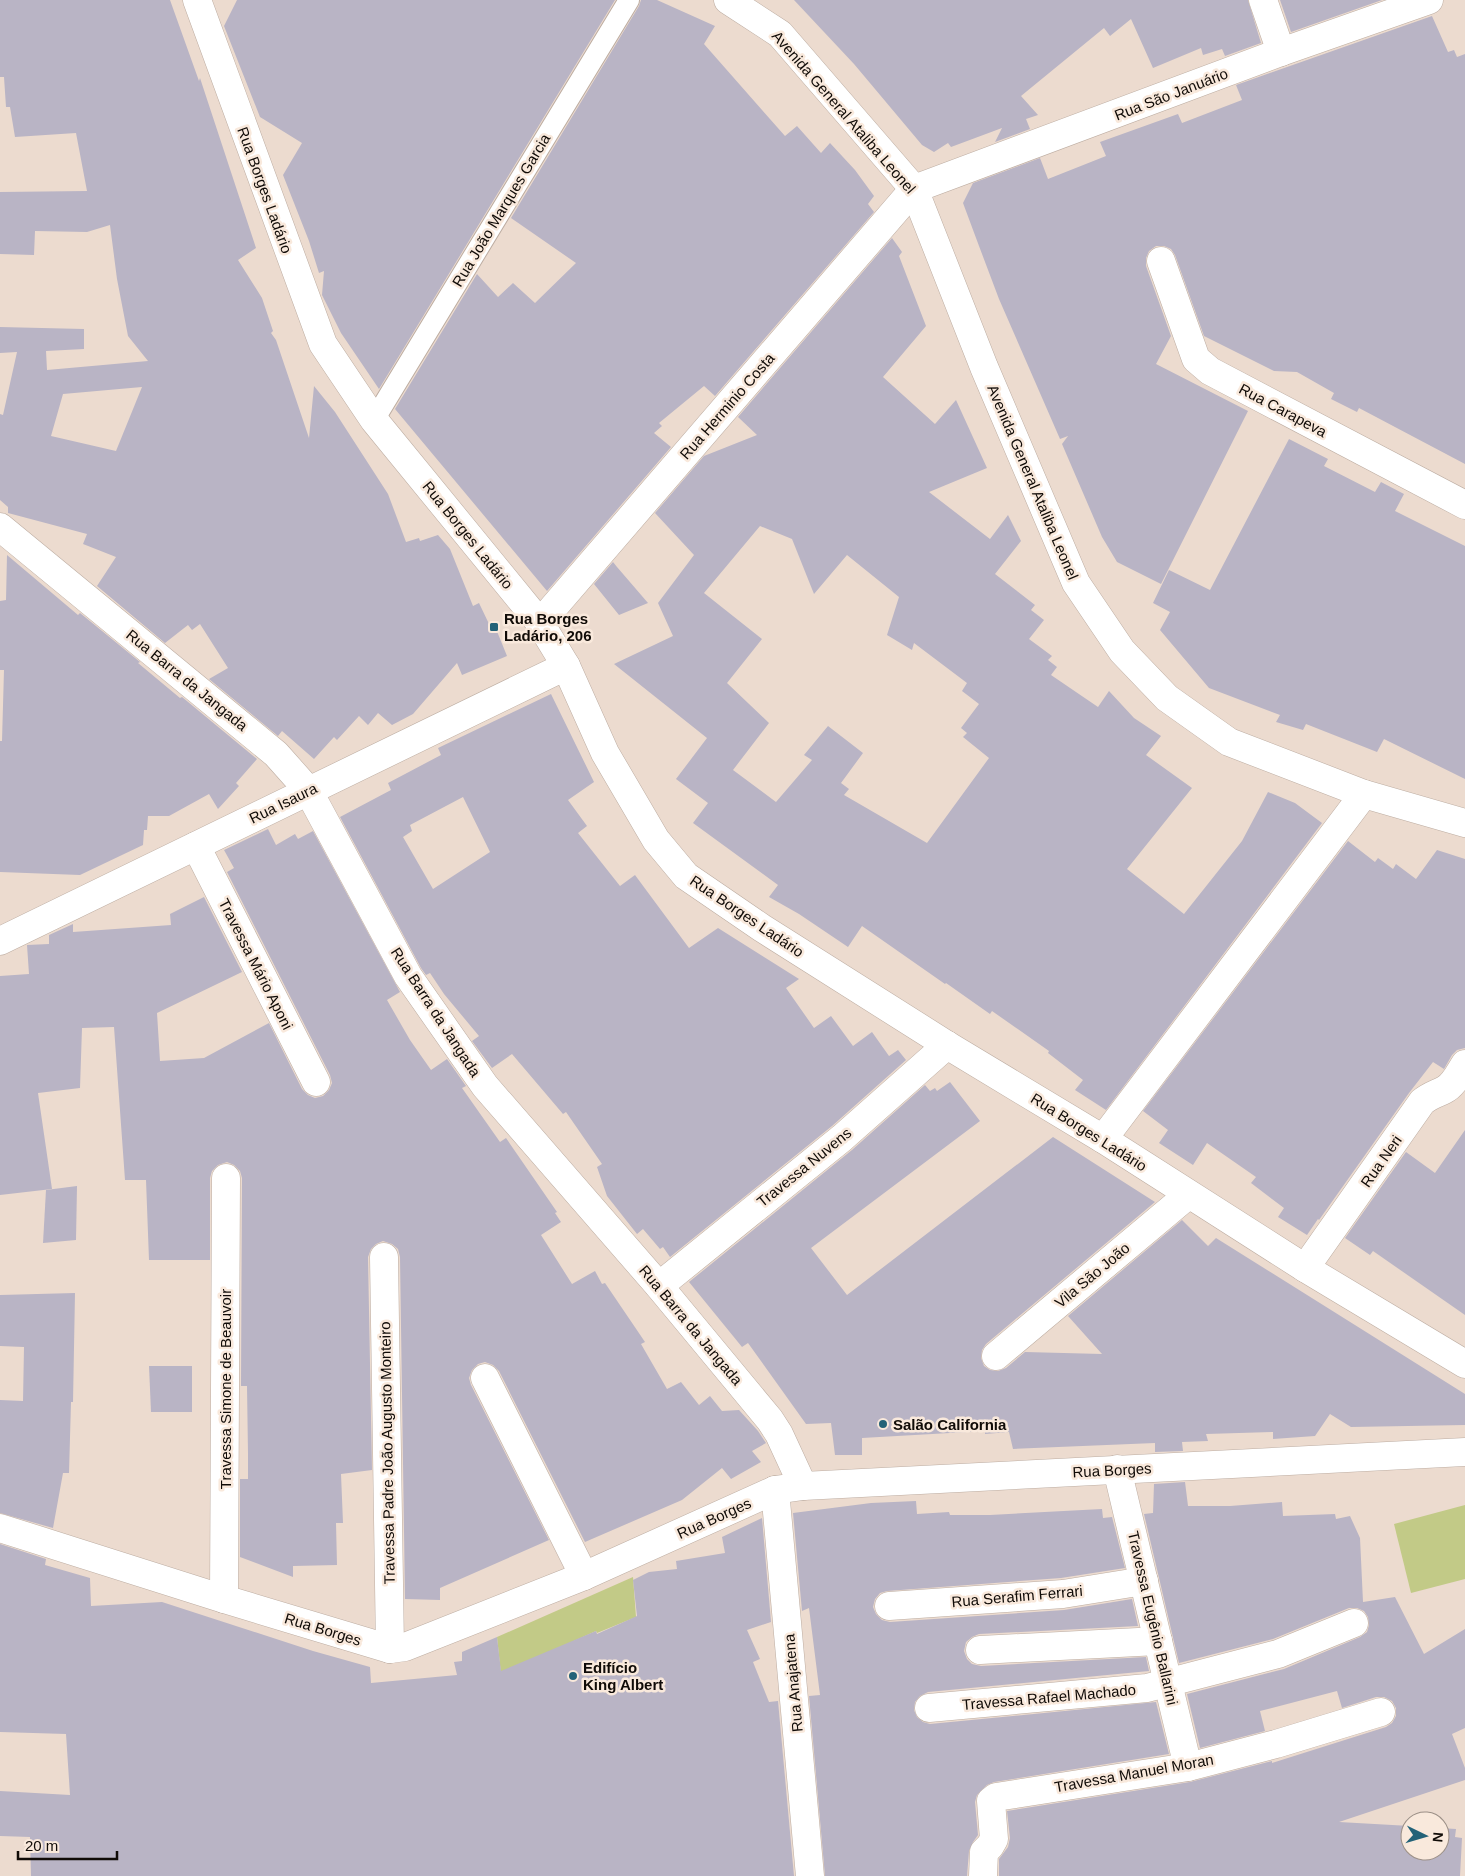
<svg xmlns="http://www.w3.org/2000/svg" width="1465" height="1876" font-family="Helvetica,sans-serif">
  <rect width="100%" height="100%" fill="#ecdbcf"/>
  <!-- green -->
  <g fill="#c2ca87">
    <path d="M1465 1505V1579L1411 1593 1394 1524Z"/>
    <path d="M633 1577 636 1617 597 1633 596 1631 501 1674 497 1637Z"/>
  </g>
  <!-- building -->
  <g fill="#b9b4c5" fill-rule="evenodd">
    <path d="M0 0H170L199 81 200 78 256 248 238 260 262 298 273 331 271 333 276 340 309 438 314 386 335 412 388 494 406 542 419 538 420 541 438 535 450 549 473 606 479 603 490 626 494 624 507 656 462 675 457 663 413 714 392 725 378 713 368 725 359 716 337 740 334 737 314 759 282 731 278 736 209 679 228 668 200 624 192 630 188 625 165 643 97 586 116 557 83 544 87 534 8 513V507L0 500V414L3 415 17 352 0 353V327L84 329V349L46 351 47 370 148 361 128 336 117 279 110 225 87 232 35 231 34 255 0 254V192L87 191 76 133 15 137 10 107H6L4 77H0ZM142 387 116 451 51 436 63 394Z"/>
    <path d="M237 0H615L379 389 341 333 322 295 324 271 319 273 309 241 283 175 302 143 260 117 224 26Z"/>
    <path d="M641 0H657L715 26 704 44 785 136 797 126 821 153 830 143 855 170 874 196 868 204 874 212 715 396 704 386 659 423 662 426 654 433 671 447 547 591 395 409 477 274 498 297 513 283 535 303 576 263 511 218 639 6Z"/>
    <path d="M794 0H1248L1261 43 1225 56 1222 49 1203 55 1201 48 1153 68 1131 19 1110 36 1104 28 1021 96 1038 115 1026 119 1030 129 995 142 1002 128 951 147 948 143 934 152 922 145 854 64Z"/>
    <path d="M1280 0H1382L1291 32Z"/>
    <path d="M1432 16 1448 52 1454 50 1457 57 1465 54V464L1359 408 1357 412 1331 399 1334 393 1297 372 1274 371 1204 336 1175 255 1171 249 1164 246H1156L1149 251 1146 258V266L1171 336 1156 364 1248 411 1161 584 1117 562 1102 537 1062 444 1068 436 1060 439 999 299 979 246 963 203 973 183 1040 158 1048 179 1106 156 1100 142 1178 114 1182 123 1242 100 1236 85Z"/>
    <path d="M892 238 902 252 899 256 926 326 883 377 935 424 956 400 987 468 929 492 990 539 1008 515 1021 541 995 574 1035 605 1031 610 1044 620 1029 639 1052 656 1048 660 1057 667 1051 675 1098 707 1109 691 1134 718 1161 736 1146 755 1192 788 1127 869 1184 914 1242 841 1268 792 1295 803 1322 823 1106 1110 1075 1090 1083 1080 1048 1053 1049 1051 992 1011 990 1014 946 983 945 984 862 926 848 947 799 914 769 897 778 885 693 823 708 803 676 779 707 738 614 664 673 636 658 603 694 555 655 513 704 456 757 435 738 417ZM760 526 792 539 814 594 847 555 899 597 887 635 912 650 914 643 967 683 962 691 979 704 961 728 967 733 963 737 989 758 927 843 844 795 849 789 841 783 863 753 828 726 804 755 812 760 776 802 733 770 769 723 727 683 762 639 704 593Z"/>
    <path d="M1289 439 1328 459 1324 466 1375 492 1381 482 1404 494 1395 511 1465 546V779L1384 739 1377 752 1306 724 1303 730 1276 722 1280 715 1209 688 1160 630 1170 612 1153 603 1169 570 1210 590Z"/>
    <path d="M7 555 78 615 80 613 140 662 138 663 180 698 182 697 257 759 236 783 239 786 218 809 209 794 169 816H148L147 830H144L143 845 80 875 0 872V741H2L4 670H0V601L6 600Z"/>
    <path d="M613 562 617 567 648 603 619 615 594 584Z"/>
    <path d="M551 694 594 782 568 800 587 826 578 833 620 886 635 875 689 948 718 928 799 979 786 988 814 1028 831 1016 853 1046 872 1032 889 1056 898 1050 906 1060 832 1126 670 1257 663 1247 660 1249 643 1229 637 1234 607 1196 597 1167 602 1164 566 1112 563 1114 512 1054 492 1068 472 1041 479 1036 444 994 430 973 426 975 421 968 340 817 391 790 388 783 441 755 438 748ZM463 797 490 852 433 889 403 837 412 831 410 825Z"/>
    <path d="M268 829 276 845 295 834 298 839 313 831 400 992 387 1000 410 1040 431 1070 447 1059 466 1086 462 1088 500 1142 506 1138 557 1212 555 1213 561 1222 541 1235 572 1284 595 1271 602 1284 605 1283 645 1342 641 1344 667 1389 681 1382 699 1405 710 1396 722 1411 739 1410 758 1431 766 1443 752 1451 761 1462 731 1479 722 1468 682 1500 585 1542 499 1371 493 1365 485 1362 478 1364 472 1370 469 1378 471 1385 549 1540 440 1588V1600L405 1599 400 1257 398 1249 392 1244 383 1241 376 1244 371 1249 368 1257 372 1470 341 1474 343 1523H336L337 1565 293 1566V1577L240 1557V1479H248V1454L247 1386H241L242 1178 240 1171 234 1165 227 1162 218 1165 212 1171 210 1178V1260H149L146 1180H125L114 1027 82 1028 80 1088 38 1093 52 1189 0 1195V976L29 974 27 945 49 944V935L73 924V932L171 925 170 914 204 897 242 972 157 1013 160 1061 204 1058 269 1023 302 1089 308 1095 315 1098 323 1096 329 1090 332 1083 330 1075 227 872 234 868 224 850Z"/>
    <path d="M1348 841 1375 862 1378 858 1393 869 1396 864 1416 879 1437 850 1465 859V1048L1457 1050 1452 1055 1444 1069 1433 1062 1409 1093 1319 1220 1318 1219 1307 1235 1278 1217 1284 1208 1251 1183 1256 1177 1207 1143 1193 1165 1159 1143 1168 1130 1143 1111Z"/>
    <path d="M950 1082 980 1121 811 1248 847 1295 1053 1137 1155 1202 986 1344 982 1350 981 1358 984 1366 990 1370 998 1371 1006 1368 1025 1352 1102 1354 1068 1316 1182 1220 1208 1246 1216 1238 1465 1394V1425L1351 1427 1330 1414 1315 1436 1273 1439V1432L1206 1434 1208 1441 1182 1442 1183 1451 1155 1452V1443L1013 1449 1009 1432 985 1434V1431L862 1438V1455H835L831 1423 806 1424 748 1343 742 1347 689 1282 852 1150 925 1085 930 1091 935 1088 937 1091Z"/>
    <path d="M1465 1130V1315L1373 1251 1370 1255 1345 1238 1406 1152 1435 1173Z"/>
    <path d="M77 1186 76 1240 43 1243 46 1190Z"/>
    <path d="M75 1293 73 1402H71L69 1473H63L53 1528 0 1513V1400L23 1401 24 1347 0 1346V1295Z"/>
    <path d="M149 1366H192V1412H151Z"/>
    <path d="M1185 1482 1188 1506H1230L1282 1502 1283 1516 1335 1514 1336 1519 1350 1516 1360 1538 1363 1602 1395 1597 1424 1654 1465 1629V1728L1452 1734 1465 1768V1780L1339 1822 1410 1826V1851H1440V1828L1456 1829 1455 1837 1462 1838 1460 1876H999V1859L1008 1847 1010 1838 1007 1811 1190 1782 1272 1761V1763L1386 1727 1392 1723 1396 1716V1708L1392 1701 1384 1697H1376L1342 1708 1337 1691 1260 1711 1265 1731 1200 1748 1187 1694 1284 1669 1360 1637 1367 1632 1369 1625 1368 1617 1364 1611 1357 1608H1349L1273 1639 1179 1663 1144 1514 1153 1513 1154 1484Z"/>
    <path d="M916 1501 917 1514 949 1512 950 1515H990L1102 1509 1103 1518 1112 1517 1125 1568 1061 1578 887 1591 880 1593 875 1599 873 1607 876 1614 882 1620 890 1622 1064 1610 1132 1599 1138 1626 979 1634 972 1637 966 1642 964 1651 967 1659 972 1664 981 1666 1146 1657 1149 1671 928 1692 920 1696 915 1702 914 1710 917 1717 923 1722 930 1724 1156 1702 1169 1754 994 1782 987 1785 977 1795 975 1802 978 1835 973 1842 969 1851 967 1876H825L809 1696 820 1695 809 1608 802 1611 793 1513 871 1503Z"/>
    <path d="M762 1518 771 1622 747 1630 760 1659 753 1662 769 1702 778 1701 794 1876H31L30 1837 0 1836V1791L70 1795 66 1734 0 1732V1544L46 1559 45 1565 90 1578 91 1606 162 1602 313 1651 370 1667 371 1683 457 1675 454 1662 462 1661V1652L497 1637 501 1671 596 1631 597 1634 637 1616 633 1580 649 1572 677 1569 676 1561 725 1553 722 1537Z"/>
  </g>
  <g fill="none" stroke-linecap="round" stroke-linejoin="round">
    <defs>
      <path id="service" d="M374 420 629 0"/>
      <g id="minor">
        <path d="M197 0 323 344 374 420 540 623 566 666 605 753 656 840 686 876 762 928 947 1045 1103 1139 1305 1268 1465 1364"/>
        <path d="M1263 0 1281 52"/>
        <path d="M1161 261 1196 359 1210 371 1465 505"/>
        <path d="M0 527 276 754 308 790 408 976 485 1086 659 1286 770 1420 779 1434 803 1486"/>
        <path d="M540 623 914 189 1281 52 1429 0"/>
        <path d="M196 846 316 1082"/>
        <path d="M0 941 566 666"/>
        <path d="M1103 1139 1364 794"/>
        <path d="M384 1257 390 1649"/>
        <path d="M1305 1268 1422 1102C1429 1096 1436 1094 1444 1090 1454 1085 1459 1073 1465 1064"/>
        <path d="M659 1286 842 1138 947 1045"/>
        <path d="M996 1356 1188 1195"/>
        <path d="M485 1378 584 1576"/>
        <path d="M1117 1469 1188 1767"/>
        <path d="M775 1490 810 1876"/>
        <path d="M0 1528 224 1599 390 1649 405 1647 584 1576 775 1490 803 1486 1465 1452"/>
        <path d="M224 1599 226 1178"/>
        <path d="M889 1606 1063 1594 1144 1581"/>
        <path d="M980 1650 1158 1641"/>
        <path d="M929 1708 1147 1688 1278 1654 1354 1623"/>
        <path d="M983 1876 984 1852 990 1846 994 1839 991 1801 996 1797 1188 1767 1276 1744 1381 1712"/>
      </g>
      <path id="secondary" d="M728 0 780 34 914 189 984 367 1076 583 1122 651 1167 698 1229 742 1364 794 1465 823"/>
    </defs>
    <!-- service casing -->
    <use href="#service" stroke="#bdada2" stroke-width="22"/>
    <!-- minor casing -->
    <use href="#minor" stroke="#bdada2" stroke-width="29"/>
    <!-- secondary casing -->
    <use href="#secondary" stroke="#bdada2" stroke-width="29"/>
    <!-- service -->
    <use href="#service" stroke="#fff" stroke-width="20"/>
    <!-- minor -->
    <use href="#minor" stroke="#fff" stroke-width="28"/>
    <!-- secondary -->
    <use href="#secondary" stroke="#fff" stroke-width="28"/>
  </g>
  <!-- markers -->
  <g fill="#236278" stroke="#f9e9dc" stroke-width="2">
    <rect x="489" y="622" width="10" height="10" rx="2.5"/>
    <circle cx="883" cy="1424" r="5"/>
    <circle cx="573" cy="1676" r="5"/>
  </g>
  <g text-anchor="middle" dominant-baseline="central" stroke-width="5" stroke-linejoin="round" paint-order="stroke">
    <!-- street labels -->
    <g font-size="15" fill="#100b07" stroke="#f9e9dc">
      <text transform="translate(1171 94) rotate(-21)">Rua São Januário</text>
      <text transform="translate(844 112) rotate(49)">Avenida General Ataliba Leonel</text>
      <text transform="translate(265 190) rotate(70)">Rua Borges Ladário</text>
      <text transform="translate(501 210) rotate(-59)">Rua João Marques Garcia</text>
      <text transform="translate(727 406) rotate(-49)">Rua Herminio Costa</text>
      <text transform="translate(1283 410) rotate(28)">Rua Carapeva</text>
      <text transform="translate(1033 482) rotate(67)">Avenida General Ataliba Leonel</text>
      <text transform="translate(468 535) rotate(51)">Rua Borges Ladário</text>
      <text transform="translate(187 680) rotate(39)">Rua Barra da Jangada</text>
      <text transform="translate(283 803) rotate(-26)">Rua Isaura</text>
      <text transform="translate(747 916) rotate(34)">Rua Borges Ladário</text>
      <text transform="translate(256 964) rotate(63)">Travessa Mário Aponi</text>
      <text transform="translate(436 1012) rotate(57)">Rua Barra da Jangada</text>
      <text transform="translate(1089 1132) rotate(32)">Rua Borges Ladário</text>
      <text transform="translate(1381 1161) rotate(-55)">Rua Neri</text>
      <text transform="translate(804 1167) rotate(-39)">Travessa Nuvens</text>
      <text transform="translate(1092 1275) rotate(-40)">Vila São João</text>
      <text transform="translate(691 1325) rotate(50)">Rua Barra da Jangada</text>
      <text transform="translate(225 1389) rotate(-90)">Travessa Simone de Beauvoir</text>
      <text transform="translate(387 1453) rotate(-91)">Travessa Padre João Augusto Monteiro</text>
      <text transform="translate(1112 1470) rotate(-3)">Rua Borges</text>
      <text transform="translate(714 1518) rotate(-24)">Rua Borges</text>
      <text transform="translate(1017 1596) rotate(-5)">Rua Serafim Ferrari</text>
      <text transform="translate(1153 1618) rotate(77)">Travessa Eugênio Ballarini</text>
      <text transform="translate(323 1629) rotate(17)">Rua Borges</text>
      <text transform="translate(793 1683) rotate(-95)">Rua Anajatena</text>
      <text transform="translate(1049 1697) rotate(-5)">Travessa Rafael Machado</text>
      <text transform="translate(1134 1773) rotate(-10)">Travessa Manuel Moran</text>
    </g>
    <!-- poi labels -->
    <g font-size="15" font-weight="bold" fill="#100b07" stroke="#f9e9dc" text-anchor="start">
      <text x="504" y="618">Rua Borges<tspan x="504" dy="17">Ladário, 206</tspan></text>
      <text x="893" y="1424">Salão California</text>
      <text x="583" y="1667">Edifício<tspan x="583" dy="17">King Albert</tspan></text>
    </g>
  </g>
  <!-- north arrow -->
  <g transform="translate(1425 1836) rotate(95)"><circle r="24" fill="#f9e9dc" stroke="#9c9087"/>
  <path d="M0-4L9 19L0 12L-9 19Z" fill="#236278"/>
  <text y="-8" font-size="14" font-weight="bold" text-anchor="middle" fill="#100b07">N</text>
  </g>
  <!-- scale -->
  <path d="M18 1851v8h99v-8" fill="none" stroke="#100b07" stroke-width="2.5"/>
  <text x="25" y="1851" font-size="15" fill="#100b07" stroke="#f9e9dc" stroke-width="4" paint-order="stroke">20 m</text>
</svg>
